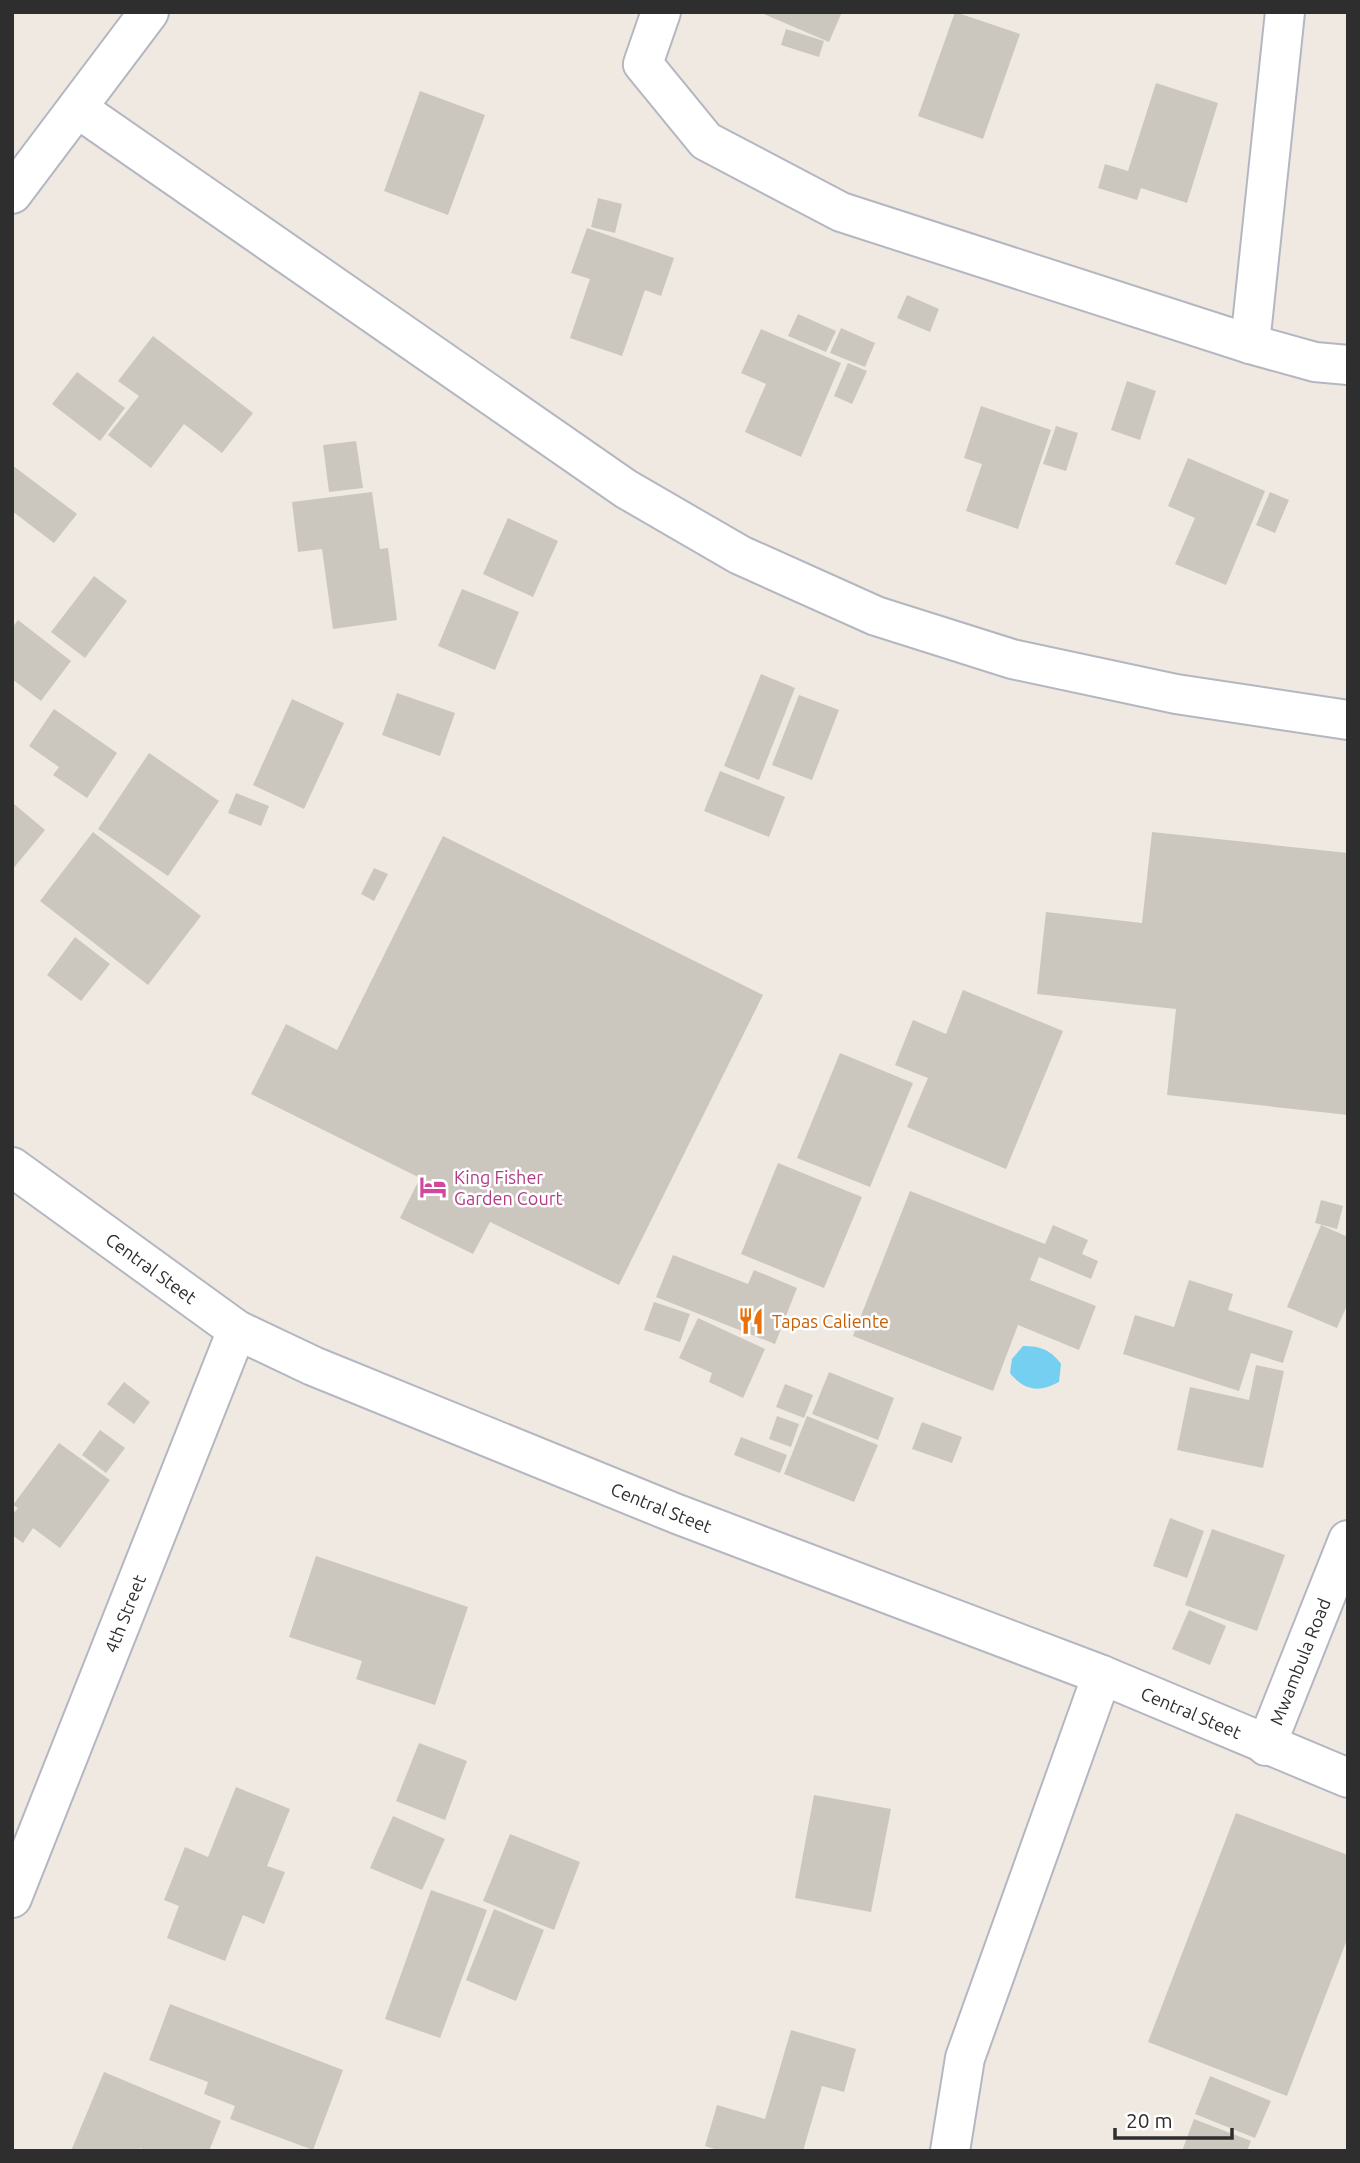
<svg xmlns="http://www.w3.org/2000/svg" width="1360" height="2163" font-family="Ubuntu,sans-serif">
  <rect width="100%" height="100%" fill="#efe9e1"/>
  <!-- water -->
  <path fill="#75cff0" d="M1023 1346C1040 1346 1051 1350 1061 1364L1059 1382C1040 1392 1025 1392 1010 1373L1012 1359Z"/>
  <!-- building -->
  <g fill="#cbc7bf">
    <path d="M759 12H842L829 42Z"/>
    <path d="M955 12 1020 34 983 139 918 116Z"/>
    <path d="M786 29 824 41 819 57 781 45Z"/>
    <path d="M1156 83 1218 103 1187 203 1141 188 1137 200 1098 188 1105 164 1128 171Z"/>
    <path d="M420 91 485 115 448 215 384 191Z"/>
    <path d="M598 198 622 204 615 233 591 227Z"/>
    <path d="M587 228 674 258 661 296 645 290 622 356 570 338 590 279 571 273Z"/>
    <path d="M907 295 939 309 930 332 897 318Z"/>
    <path d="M798 314 836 331 826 352 788 336Z"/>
    <path d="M841 328 875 343 865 367 830 353Z"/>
    <path d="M761 329 841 363 801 457 745 432 766 384 741 373Z"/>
    <path d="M153 336 253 413 222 453 184 424 151 468 108 435 139 396 118 381Z"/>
    <path d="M848 363 867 371 852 404 834 396Z"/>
    <path d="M77 372 125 408 100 441 52 404Z"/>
    <path d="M1127 381 1156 391 1140 440 1111 430Z"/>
    <path d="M981 406 1051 430 1018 529 966 511 982 464 964 458Z"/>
    <path d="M1056 426 1078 433 1066 471 1043 464Z"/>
    <path d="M356 441 363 488 329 492 323 445Z"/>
    <path d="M1188 458 1265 491 1226 585 1175 564 1195 518 1168 506Z"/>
    <path d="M12 465 77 514 54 543 12 511Z"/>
    <path d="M372 492 380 549 388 548 397 620 333 629 322 549 298 552 292 502Z"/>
    <path d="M1270 492 1289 500 1275 533 1256 525Z"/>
    <path d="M508 518 558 541 533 597 483 574Z"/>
    <path d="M94 576 127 601 85 658 51 632Z"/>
    <path d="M462 589 519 612 495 670 438 646Z"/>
    <path d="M18 620 71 661 41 701 12 679V628Z"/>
    <path d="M761 674 795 688 759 780 724 766Z"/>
    <path d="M397 693 455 713 440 756 382 735Z"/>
    <path d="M799 695 839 710 812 780 772 765Z"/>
    <path d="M292 699 344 723 304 809 253 785Z"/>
    <path d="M54 709 117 753 87 798 53 775 59 767 29 746Z"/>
    <path d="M149 753 219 801 168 876 98 829Z"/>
    <path d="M720 771 785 797 769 837 704 811Z"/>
    <path d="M236 793 269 806 261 826 228 813Z"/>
    <path d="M14 804 45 830 12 870V807Z"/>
    <path d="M93 832 201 916 148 985 40 901Z"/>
    <path d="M1152 832 1348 853V1115L1167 1095 1176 1009 1037 994 1046 912 1142 923Z"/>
    <path d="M443 836 763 995 619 1285 490 1222 473 1254 400 1218 420 1178 251 1094 286 1024 337 1050Z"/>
    <path d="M374 868 388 874 374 901 361 894Z"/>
    <path d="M75 937 110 964 81 1001 47 975Z"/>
    <path d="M963 990 1063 1031 1006 1169 907 1127 928 1078 895 1065 913 1020 946 1034Z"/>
    <path d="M840 1053 913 1083 870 1187 797 1158Z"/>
    <path d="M778 1163 862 1197 824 1288 741 1254Z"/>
    <path d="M910 1191 1045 1244 1053 1225 1088 1240 1082 1254 1098 1261 1091 1279 1039 1257 1030 1280 1096 1306 1079 1350 1018 1325 993 1391 853 1336Z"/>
    <path d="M1321 1200 1343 1206 1337 1229 1315 1223Z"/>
    <path d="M1321 1225 1348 1237V1303L1337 1328 1287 1307Z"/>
    <path d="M673 1255 748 1284 754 1270 797 1288 775 1344 656 1297Z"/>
    <path d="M1189 1280 1233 1294 1228 1310 1293 1331 1283 1363 1251 1353 1239 1391 1123 1354 1135 1315 1174 1327Z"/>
    <path d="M654 1302 690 1314 680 1342 644 1330Z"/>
    <path d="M698 1318 765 1349 743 1398 709 1382 712 1373 679 1358Z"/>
    <path d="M1256 1365 1284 1371 1263 1468 1177 1450 1190 1387 1249 1400Z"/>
    <path d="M829 1372 894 1398 878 1440 812 1414Z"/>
    <path d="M124 1382 150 1402 134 1424 107 1404Z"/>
    <path d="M785 1384 813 1395 804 1418 776 1407Z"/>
    <path d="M777 1416 799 1424 791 1447 769 1439Z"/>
    <path d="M807 1416 878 1445 854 1502 784 1474Z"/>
    <path d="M922 1422 962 1437 952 1463 912 1449Z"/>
    <path d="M100 1430 125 1448 106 1473 82 1455Z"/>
    <path d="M741 1437 787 1455 780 1473 734 1455Z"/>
    <path d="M59 1443 110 1480 60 1548 33 1528 23 1543 12 1535V1515L18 1508 13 1505Z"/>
    <path d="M1170 1518 1204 1531 1187 1578 1153 1566Z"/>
    <path d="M1212 1529 1285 1555 1257 1631 1185 1605Z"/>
    <path d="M316 1556 468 1607 435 1705 356 1679 362 1661 289 1637Z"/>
    <path d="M1189 1610 1226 1626 1210 1665 1172 1649Z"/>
    <path d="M419 1743 467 1761 445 1820 396 1801Z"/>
    <path d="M236 1787 290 1809 267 1866 285 1872 264 1924 243 1915 225 1961 167 1938 179 1906 164 1900 185 1847 208 1857Z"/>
    <path d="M814 1795 891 1809 871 1912 795 1898Z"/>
    <path d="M1236 1813 1348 1855V1937L1287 2096 1148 2042Z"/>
    <path d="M393 1816 445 1839 422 1890 370 1868Z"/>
    <path d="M510 1834 580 1862 554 1930 483 1901Z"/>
    <path d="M431 1890 487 1910 440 2038 385 2019Z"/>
    <path d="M494 1909 544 1930 516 2001 466 1980Z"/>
    <path d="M170 2004 343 2070 313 2150 230 2119 235 2106 204 2094 208 2082 149 2060Z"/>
    <path d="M791 2030 856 2049 844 2092 822 2086 803 2151H721L705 2146 717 2105 765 2119Z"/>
    <path d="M104 2072 221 2121 209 2151H147L140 2148 139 2151H71Z"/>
    <path d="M1210 2076 1271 2101 1255 2138 1195 2114Z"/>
    <path d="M1194 2119 1251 2141 1247 2151H1182Z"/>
  </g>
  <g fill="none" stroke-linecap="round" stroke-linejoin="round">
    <defs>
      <g id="minor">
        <path d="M661 12 643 64 706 141 841 212 1250 344 1315 362 1348 365"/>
        <path d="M77 108 626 489 740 555 876 616 1012 659 1176 694 1348 720"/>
        <path d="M12 194 149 12"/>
        <path d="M1250 344 1285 12"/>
        <path id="s1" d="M12 1167 237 1330 313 1366 677 1514 1102 1675 1348 1778"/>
        <path id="s2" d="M1266 1746 1348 1540"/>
        <path id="s3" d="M12 1898 237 1330"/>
        <path d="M950 2151 965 2058 1102 1675"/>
      </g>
    </defs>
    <!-- minor casing -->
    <use href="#minor" stroke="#b4b7c1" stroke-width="42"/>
    <!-- minor -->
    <use href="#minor" stroke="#fff" stroke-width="38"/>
  </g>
  <!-- icons -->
  <defs>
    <symbol id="hotel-bare" viewBox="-9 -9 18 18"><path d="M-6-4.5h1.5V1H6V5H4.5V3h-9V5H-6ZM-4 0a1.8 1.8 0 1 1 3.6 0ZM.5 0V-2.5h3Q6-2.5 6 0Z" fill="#d1479c" stroke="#fff" stroke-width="2.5" paint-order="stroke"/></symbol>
    <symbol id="restaurant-bare" viewBox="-9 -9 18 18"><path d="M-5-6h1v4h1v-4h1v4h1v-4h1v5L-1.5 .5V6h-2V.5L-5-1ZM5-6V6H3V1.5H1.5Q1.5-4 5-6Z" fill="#e8710a" stroke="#fff" stroke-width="2.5" paint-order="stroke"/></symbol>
  </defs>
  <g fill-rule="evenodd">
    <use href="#hotel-bare" x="414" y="1168" width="38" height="38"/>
    <use href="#restaurant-bare" x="732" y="1302" width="38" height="38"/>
  </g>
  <g text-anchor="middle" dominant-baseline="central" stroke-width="5" stroke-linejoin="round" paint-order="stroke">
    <!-- hotel labels -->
    <g font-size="18" fill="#b23c85" stroke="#fff" text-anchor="start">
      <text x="454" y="1177">King Fisher<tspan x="454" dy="21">Garden Court</tspan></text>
    </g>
    <!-- street labels -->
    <g font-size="18" fill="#2e2e2e" stroke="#fff">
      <text stroke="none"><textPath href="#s1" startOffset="172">Central Steet</textPath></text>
      <text stroke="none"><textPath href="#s1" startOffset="738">Central Steet</textPath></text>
      <text stroke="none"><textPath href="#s3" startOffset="306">4th Street</textPath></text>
      <text stroke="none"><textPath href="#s2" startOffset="91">Mwambula Road</textPath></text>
      <text stroke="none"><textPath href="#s1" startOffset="1306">Central Steet</textPath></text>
    </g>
    <!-- food labels -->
    <g font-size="18" fill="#c56008" stroke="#fff" text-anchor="start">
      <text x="772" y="1321">Tapas Caliente</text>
    </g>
  </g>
  <!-- border -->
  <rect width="1360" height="2163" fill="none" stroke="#2e2e2e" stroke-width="28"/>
  <!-- scale -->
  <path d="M1115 2128v10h117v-10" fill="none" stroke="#2e2e2e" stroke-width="3.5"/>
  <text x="1126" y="2128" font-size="21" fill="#2e2e2e" stroke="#ffffff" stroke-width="5" paint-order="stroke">20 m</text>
</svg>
